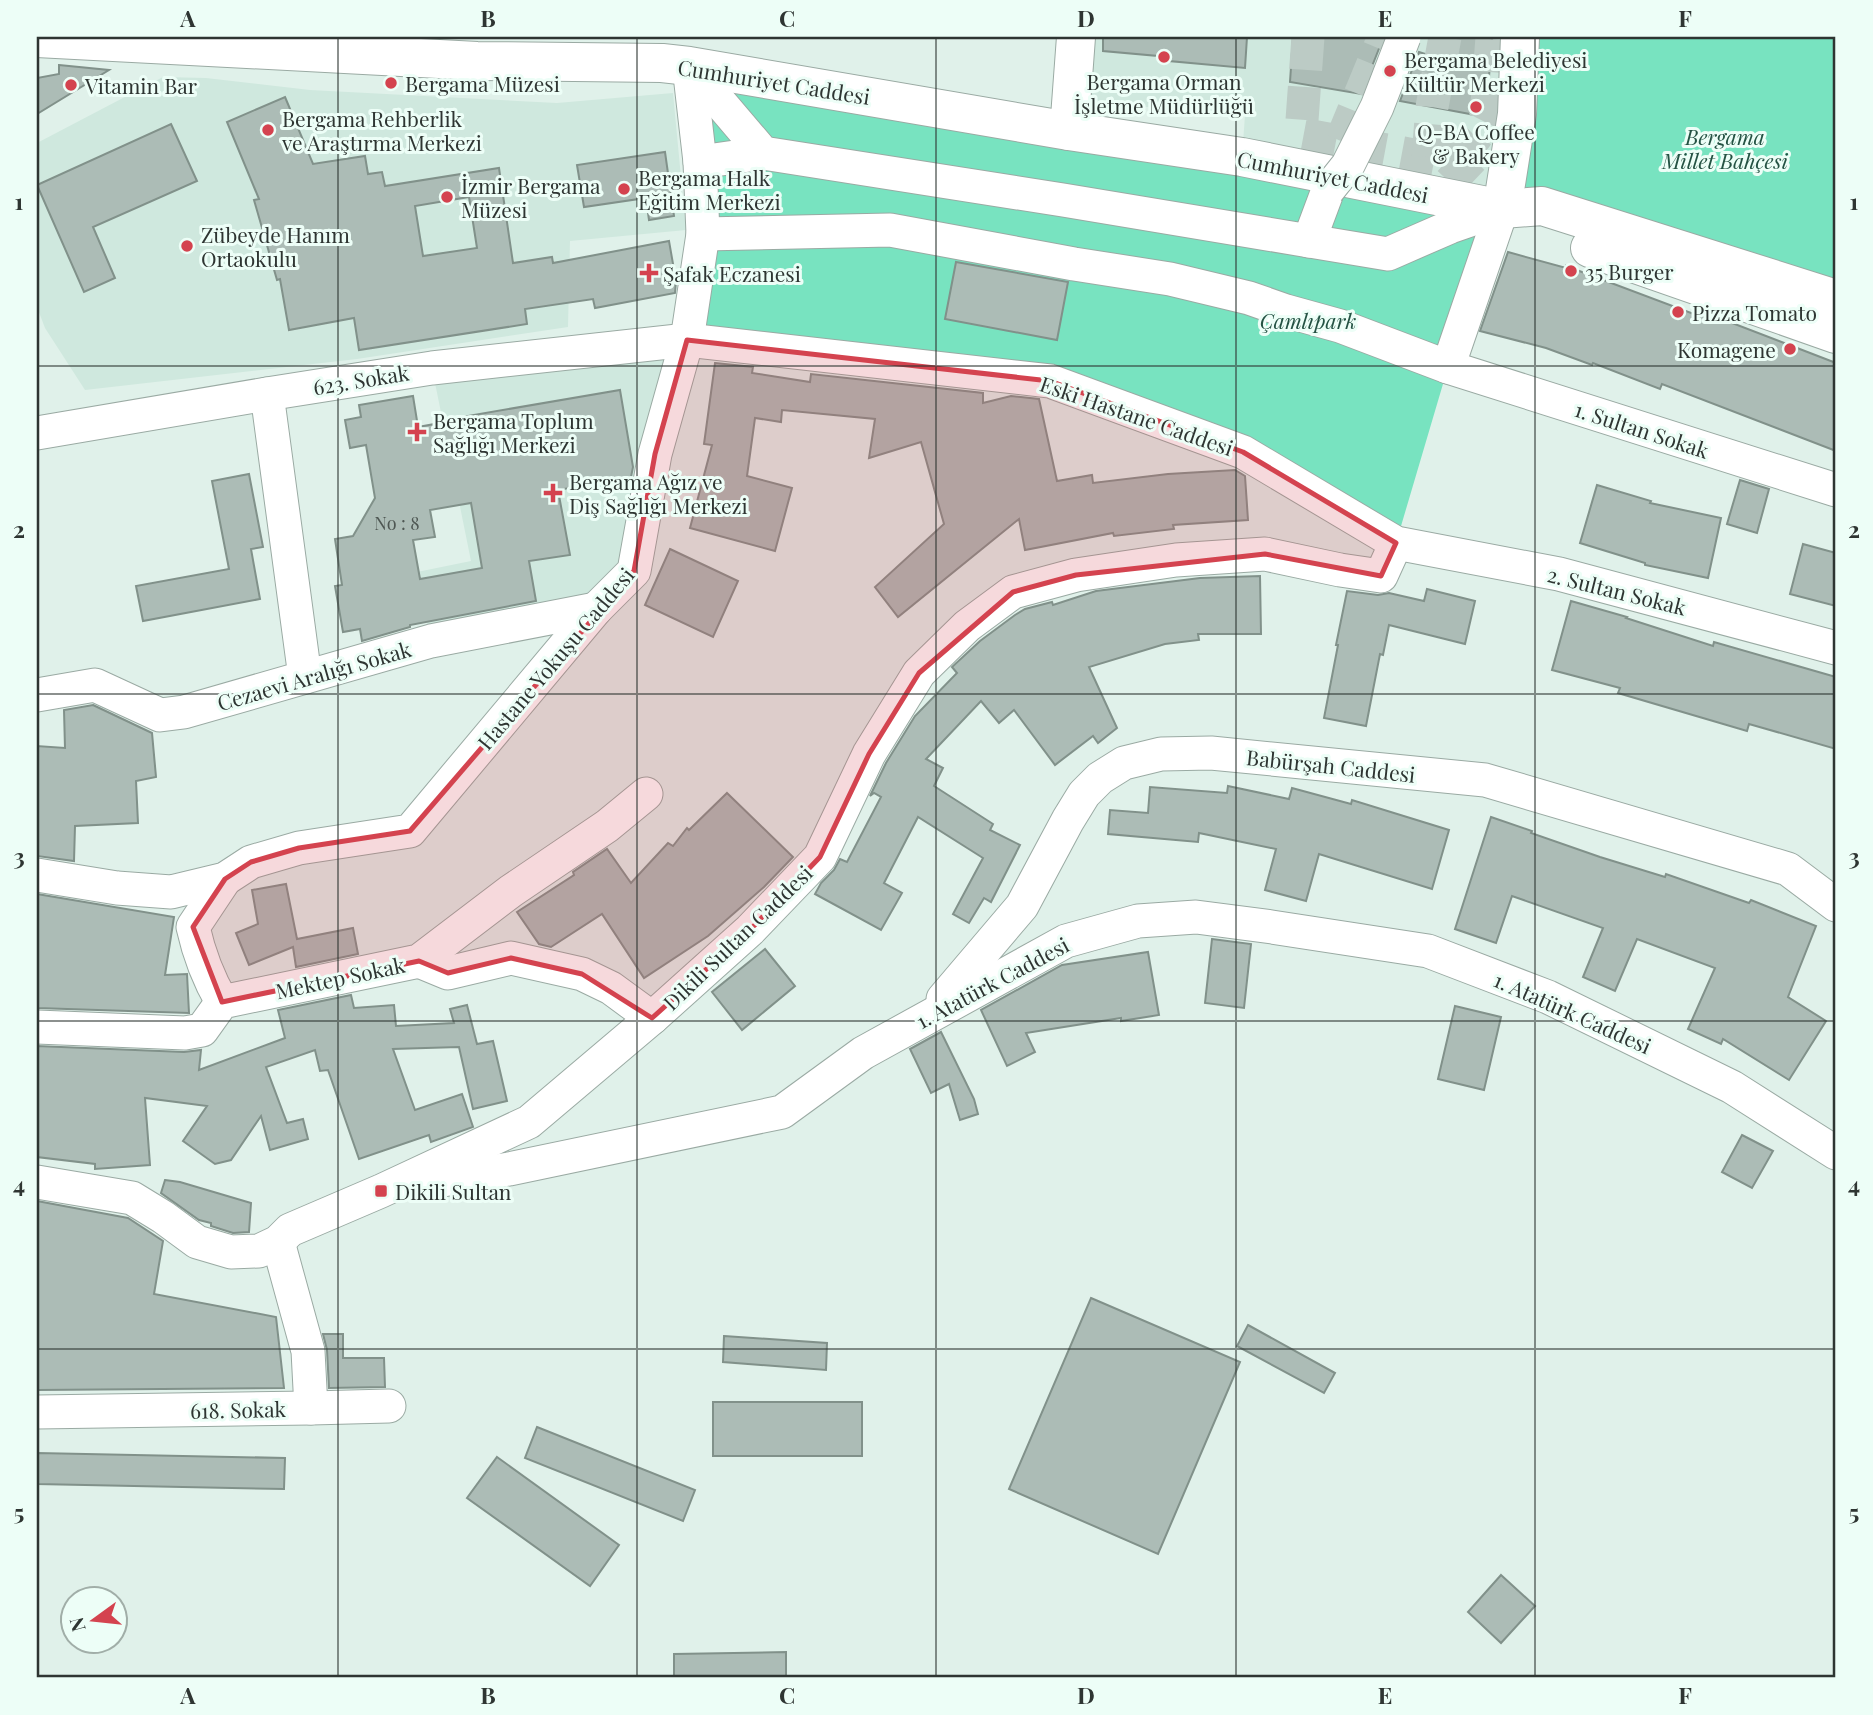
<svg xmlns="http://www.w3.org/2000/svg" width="1873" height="1715" font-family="'Playfair Display',serif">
  <rect width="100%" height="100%" fill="#e0f1ea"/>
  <!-- built -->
  <g fill="#cfe8de">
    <path d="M1080 37H1520L1502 209 1242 157 1245 115 1074 101Z"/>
    <path d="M163 77 206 78 310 90 557 103 673 93 686 230 570 241 568 327 357 359 85 390 45 328 37 307V143Z"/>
    <path d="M687 340 634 571 596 609 431 641 417 572 471 561 432 368Z"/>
  </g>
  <!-- green -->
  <path fill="#78e3c0" d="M1520 37H1836V299L1502 209 1448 367 1396 543 1243 452 1050 381 687 340 691 87 1502 209Z"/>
  <!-- building -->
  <g fill="#acbcb6" stroke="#81918a" stroke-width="2" fill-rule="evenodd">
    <path d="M1103 37H1247L1245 68 1169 61V57L1103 51Z"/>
    <path d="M1293 37H1366L1382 41 1361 94 1290 82Z"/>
    <path d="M1445 37H1492L1486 117 1400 101 1419 52 1441 59Z"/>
    <path d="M59 65 109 70 37 114V78L59 74Z"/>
    <path d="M285 97 313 164 365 156 368 174 382 172 385 186 499 168 513 263 552 257 553 263 669 241 676 281 675 293 595 308 593 299 525 309 527 324 359 350 354 318 289 330 280 279 277 280 254 200 259 199 227 122ZM469 197 477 248 423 256 415 206Z"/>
    <path d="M171 124 197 181 93 227 115 278 84 292 37 185Z"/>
    <path d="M665 152 674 216 649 220 646 198 584 207 577 165Z"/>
    <path d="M1508 252 1566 268V266L1699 316 1701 311 1836 363V451L1662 384 1660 389 1593 363 1592 365 1546 348 1480 331Z"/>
    <path d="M956 262 1068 282 1057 340 945 319Z"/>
    <path d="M715 363 753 367 752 373 810 382 811 374 983 393V403L1011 396 1039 399 1057 481 1092 475 1093 483 1168 474 1235 470 1245 476 1248 520 1173 525 1174 529 1114 536 1113 533 1025 550 1019 519 898 617 875 587 944 524 921 442 869 458 875 419 782 410 781 422 755 418 747 476 792 488 775 551 690 528 712 445 704 444Z"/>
    <path d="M620 390 633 467 631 477 558 490 570 555 529 561 536 601 410 625V627L362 641 360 629 343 632 335 586 342 585 335 539 353 536 375 498 366 445 350 448 345 420 361 417 359 405 413 396 418 427 456 420V418ZM471 503 482 568 420 579 413 540 435 537 430 510Z"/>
    <path d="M249 474 263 547 251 549 260 599 143 621 136 586 229 569 212 481Z"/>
    <path d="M1740 480 1769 489 1757 533 1727 524Z"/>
    <path d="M1597 485 1651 501 1650 503 1721 518 1708 578 1645 565V563L1580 543Z"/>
    <path d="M1803 544 1836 553V606L1790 594Z"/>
    <path d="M670 549 738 581 713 637 645 605Z"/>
    <path d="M1260 576 1261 634H1198L1199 640 1165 644 1089 667 1117 728 1098 743 1093 736 1055 765 1014 710 999 723 981 701 926 759 943 768 934 786 993 824 990 830 1020 845 991 902 984 898 969 923 953 914 983 858 918 817 884 883 902 893 881 930 815 894 821 883 834 870 840 859 847 862 881 797 874 793 870 796 886 763 915 716 957 673 952 667 980 641 1015 615 1025 609 1052 602 1053 605 1096 591 1200 578Z"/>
    <path d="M1427 589 1475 601 1465 644 1389 625 1383 655 1380 654 1366 726 1324 718 1338 645H1336L1347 591 1378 595 1389 593 1424 601Z"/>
    <path d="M1571 601 1627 617 1626 618 1713 646 1714 642 1836 677V749L1749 724 1747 731 1618 693 1620 688 1552 670Z"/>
    <path d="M93 705 152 733 156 777 136 781 138 823 75 826 74 861 37 856V746L65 748 64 710Z"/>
    <path d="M1228 786 1289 799 1292 788 1351 804 1352 800 1449 830 1432 889 1319 854 1306 901 1265 890 1276 849 1199 833 1198 842 1108 834 1110 810 1148 813 1150 787 1227 793Z"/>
    <path d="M727 793 793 857 764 887 708 936 644 978 602 914 551 947 539 944 517 912 574 875 573 872 607 849 631 883 668 843 673 846 687 828 689 830Z"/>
    <path d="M1491 817 1532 831 1531 833 1600 857 1665 877 1666 874 1749 903 1751 900 1816 926 1788 997 1826 1021 1789 1080 1723 1039 1721 1044 1688 1029 1715 968 1637 939 1615 991 1583 977 1603 928 1512 896 1496 943 1455 929Z"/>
    <path d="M286 884 297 939 353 928 358 954 296 967 293 947 249 965 236 933 258 924 252 890Z"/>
    <path d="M37 894 174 917 165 975 187 974 189 1013 37 1008Z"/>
    <path d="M1212 939 1251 944 1244 1008 1205 1003Z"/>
    <path d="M765 949 795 986 742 1030 712 992Z"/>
    <path d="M1148 952 1159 1015 1121 1021V1018L1026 1033 1035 1052 1007 1066 981 1010 1062 965Z"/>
    <path d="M351 995 354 1008 394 1005 396 1026 454 1023 450 1009 467 1005 477 1044 493 1041 507 1101 473 1109 459 1047 393 1049 415 1110 462 1094 473 1127 431 1142 429 1135 359 1159 328 1070 320 1071 315 1050 266 1067 287 1123 303 1119 308 1139 270 1150 261 1116 231 1160 215 1164 183 1141 207 1106 145 1098 150 1165 95 1169V1164L37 1157V1046L184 1052 201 1050 199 1070 285 1038 278 1010Z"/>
    <path d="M1455 1006 1501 1017 1484 1090 1438 1079Z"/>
    <path d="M941 1032 974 1099 978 1114 960 1120 949 1084 931 1093 910 1049Z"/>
    <path d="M1742 1135 1773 1151 1752 1188 1722 1172Z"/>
    <path d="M165 1180 180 1182 251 1203 249 1232 233 1233 211 1226V1223L199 1220 161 1193Z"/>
    <path d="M37 1201 128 1218 163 1241 154 1294 276 1317 284 1388 38 1390Z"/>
    <path d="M1091 1298 1240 1362 1158 1554 1009 1489Z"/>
    <path d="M1248 1325 1335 1373 1324 1393 1237 1346Z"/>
    <path d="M323 1334H343V1358H384L385 1387 329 1388 327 1350Z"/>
    <path d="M724 1336 827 1343 826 1370 723 1362Z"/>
    <rect x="713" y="1402" width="149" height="54"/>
    <path d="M537 1427 695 1490 683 1521 525 1458Z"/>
    <path d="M37 1453 285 1458 284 1489 37 1484Z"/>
    <path d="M497 1457 619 1545 590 1586 467 1498Z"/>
    <path d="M1501 1575 1535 1606 1501 1643 1468 1612Z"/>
    <path d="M786 1652V1678H674V1654Z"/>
  </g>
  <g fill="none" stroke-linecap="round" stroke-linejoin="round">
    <!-- minor-tunnel -->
    <g stroke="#bccbc5" stroke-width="33" stroke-dasharray="33 17" stroke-linecap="butt">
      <path d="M1308 37 1301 134 1435 159H1449L1463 150 1476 137 1486 117 1492 37"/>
      <path d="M1341 141 1384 37"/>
      <path d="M1428 157 1432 107 1445 37"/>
      <path d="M1449 159 1502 209"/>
    </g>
    <defs>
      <g id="minor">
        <path d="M689 66 763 153 1063 200 1388 254 1450 227 1502 209"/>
        <path d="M700 162 763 153"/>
        <path d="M703 234 890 230 1074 264 1170 279 1249 298 1286 311 1340 326 1448 367 1836 490"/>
        <path d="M1309 241 1328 190"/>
        <path d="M1448 367 1502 209"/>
        <path d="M267 394 305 677"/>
        <path d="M37 433 267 394 432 368 687 340 1050 381 1243 452 1396 543 1559 574 1836 648"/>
        <path d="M37 695 95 685 160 715 184 712 431 641 596 609"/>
        <path d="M37 875 117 888 171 892 225 879 251 862 299 848 410 831 596 609 634 571 655 454 687 340 703 234 700 162 689 66"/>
        <path d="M419 961 448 973 511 958 582 974 611 988 652 1018"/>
        <path d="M943 999 1022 906 1068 820 1084 794 1100 778 1124 763 1161 754 1211 753 1485 780 1788 869 1836 905"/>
        <path d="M222 1002C208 978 199 954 193 927L225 879"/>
        <path d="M37 1027 185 1033 202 1030 222 1002 419 961 511 891 607 826 646 794"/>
        <path d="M37 1182 132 1198 163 1217 197 1242 231 1252 259 1251 278 1242 290 1230 381 1191 529 1122 652 1018 750 930 820 857 869 754 919 673 967 626 1013 592 1076 575 1176 560 1265 554 1340 570 1381 576 1396 543"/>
        <path d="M425 1183 509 1169 782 1112 863 1053 1066 941 1138 921 1196 917 1272 927 1428 951 1548 997 1732 1087 1836 1153"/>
        <path d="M311 1408 389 1406"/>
        <path d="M37 1412 311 1408 308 1351 278 1242"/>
      </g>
      <g id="major">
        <path d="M37 38 477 61 662 63 689 66 1069 131 1242 157 1502 209 1542 206 1836 299"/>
        <path d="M1069 131 1076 37"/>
        <path d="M1502 209 1517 114 1520 37"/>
        <path d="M1590 248 1836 334"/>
      </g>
    </defs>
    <!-- minor casing -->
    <use href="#minor" stroke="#9aaaa3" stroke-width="35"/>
    <!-- major casing -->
    <use href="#major" stroke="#9aaaa3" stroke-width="40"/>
    <!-- minor -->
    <use href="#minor" stroke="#fff" stroke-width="33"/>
    <!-- major -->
    <use href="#major" stroke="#fff" stroke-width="38"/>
    <defs>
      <path id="minor-bridge" d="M1328 190 1348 165 1377 107 1404 37"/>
    </defs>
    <!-- minor-bridge casing -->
    <use href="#minor-bridge" stroke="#9aaaa3" stroke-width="35" stroke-linecap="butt"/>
    <!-- minor-bridge -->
    <use href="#minor-bridge" stroke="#fff" stroke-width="33"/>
  </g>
  <!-- marked area -->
  <path fill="#d4434f" fill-opacity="0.2" stroke="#d4434f" stroke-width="5" stroke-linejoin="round" d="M687 340 1050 381 1243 452 1396 543 1381 576 1265 554 1076 575 1013 592 919 673 869 754 820 857 750 930 652 1018 582 974 511 958 448 973 419 961 222 1002 193 927 225 879 251 862 299 848 410 831 634 571 655 454Z"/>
  <!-- grid -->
  <path fill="none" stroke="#2e3532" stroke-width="2" stroke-opacity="0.55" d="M338 37V1678M637 37V1678M936 37V1678M1236 37V1678M1535 37V1678M37 366H1836M37 694H1836M37 1021H1836M37 1349H1836"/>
  <!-- markers -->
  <g fill="#d4434f" stroke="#edfef7" stroke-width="2.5">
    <circle cx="1164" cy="57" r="7"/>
    <circle cx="1390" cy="71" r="7"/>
    <circle cx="391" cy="83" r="7"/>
    <circle cx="71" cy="85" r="7"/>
    <circle cx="1476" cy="107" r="7"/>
    <circle cx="268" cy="130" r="7"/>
    <circle cx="624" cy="189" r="7"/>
    <circle cx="447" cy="197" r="7"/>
    <circle cx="187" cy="246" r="7"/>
    <circle cx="1571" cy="271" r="7"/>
    <path d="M645.5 262.5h7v7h7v7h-7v7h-7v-7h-7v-7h7z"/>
    <circle cx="1678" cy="312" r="7"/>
    <circle cx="1790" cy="349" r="7"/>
    <path d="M413.5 421.5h7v7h7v7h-7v7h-7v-7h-7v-7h7z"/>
    <path d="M549.5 482.5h7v7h7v7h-7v7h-7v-7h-7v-7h7z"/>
    <rect x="374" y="1184" width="14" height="14" rx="3.5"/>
  </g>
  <g text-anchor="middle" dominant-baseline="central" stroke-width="6" stroke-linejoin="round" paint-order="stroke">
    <!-- number labels -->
    <g font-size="18" fill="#4e5753">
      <text x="397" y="523">No : 8</text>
    </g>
    <!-- poi labels -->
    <g font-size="21" fill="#2e3532" stroke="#edfef7" text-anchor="start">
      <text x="1404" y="59">Bergama Belediyesi<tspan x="1404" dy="24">Kültür Merkezi</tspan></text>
      <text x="1164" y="81" text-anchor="middle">Bergama Orman<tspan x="1164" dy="24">İşletme Müdürlüğü</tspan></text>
      <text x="405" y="83">Bergama Müzesi</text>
      <text x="85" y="85">Vitamin Bar</text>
      <text x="282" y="118">Bergama Rehberlik<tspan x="282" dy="24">ve Araştırma Merkezi</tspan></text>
      <text x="1476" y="131" text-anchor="middle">Q-BA Coffee<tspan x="1476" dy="24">&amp; Bakery</tspan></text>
      <text x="638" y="177">Bergama Halk<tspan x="638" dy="24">Eğitim Merkezi</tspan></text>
      <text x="461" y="185">İzmir Bergama<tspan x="461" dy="24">Müzesi</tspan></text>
      <text x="201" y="234">Zübeyde Hanım<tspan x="201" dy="24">Ortaokulu</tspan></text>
      <text x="1585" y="271">35 Burger</text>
      <text x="663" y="273">Şafak Eczanesi</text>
      <text x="1692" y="312">Pizza Tomato</text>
      <text x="1776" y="349" text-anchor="end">Komagene</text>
      <text x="433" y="420">Bergama Toplum<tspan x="433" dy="24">Sağlığı Merkezi</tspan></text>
      <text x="569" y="481">Bergama Ağız ve<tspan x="569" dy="24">Diş Sağlığı Merkezi</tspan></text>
      <text x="395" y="1191">Dikili Sultan</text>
    </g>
    <!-- street labels -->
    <g font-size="21" fill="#2e3532" stroke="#edfef7">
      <text transform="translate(774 81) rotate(9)">Cumhuriyet Caddesi</text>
      <text transform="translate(1333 176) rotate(11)">Cumhuriyet Caddesi</text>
      <text transform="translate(361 379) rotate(-9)">623. Sokak</text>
      <text transform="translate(1137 415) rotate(19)">Eski Hastane Caddesi</text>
      <text transform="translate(1642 429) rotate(18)">1. Sultan Sokak</text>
      <text transform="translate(1617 590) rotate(14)">2. Sultan Sokak</text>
      <text transform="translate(555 658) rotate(-50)">Hastane Yokuşu Caddesi</text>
      <text transform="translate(314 675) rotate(-16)">Cezaevi Aralığı Sokak</text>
      <text transform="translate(1331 765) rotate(6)">Babürşah Caddesi</text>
      <text transform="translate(737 937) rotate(-44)">Dikili Sultan Caddesi</text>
      <text transform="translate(340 977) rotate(-12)">Mektep Sokak</text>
      <text transform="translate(992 982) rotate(-28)">1. Atatürk Caddesi</text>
      <text transform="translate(1573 1012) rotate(24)">1. Atatürk Caddesi</text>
      <text transform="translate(238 1409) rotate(-1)">618. Sokak</text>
    </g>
    <!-- park labels -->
    <g font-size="21" font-style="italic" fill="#245243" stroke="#edfef7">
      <text x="1725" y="136">Bergama<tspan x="1725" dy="24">Millet Bahçesi</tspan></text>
      <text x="1308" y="320">Çamlıpark</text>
    </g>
  </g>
  <!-- border -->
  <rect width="1873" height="1715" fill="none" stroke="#edfef7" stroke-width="77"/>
  <!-- north arrow -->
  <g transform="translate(94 1620) rotate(255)"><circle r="33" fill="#edfef7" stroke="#a1aea8" stroke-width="2"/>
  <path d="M0-5L12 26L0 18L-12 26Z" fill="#d4434f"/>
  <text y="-10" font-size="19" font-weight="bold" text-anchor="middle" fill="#2e3532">N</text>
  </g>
  <rect x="38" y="38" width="1796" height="1638" fill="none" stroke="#2e3532" stroke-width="2.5"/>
  <g font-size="23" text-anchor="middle" font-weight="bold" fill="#2e3532">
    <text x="188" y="27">A</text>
    <text x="488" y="27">B</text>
    <text x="787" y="27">C</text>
    <text x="1086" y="27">D</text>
    <text x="1385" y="27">E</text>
    <text x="1685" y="27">F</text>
    <text x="19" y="210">1</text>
    <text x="1854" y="210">1</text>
    <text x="19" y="538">2</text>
    <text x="1854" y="538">2</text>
    <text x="19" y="865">3</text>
    <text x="1854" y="865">3</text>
    <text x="19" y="1193">4</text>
    <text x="1854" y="1193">4</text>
    <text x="19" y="1521">5</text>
    <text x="1854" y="1521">5</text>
    <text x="188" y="1704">A</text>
    <text x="488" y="1704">B</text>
    <text x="787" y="1704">C</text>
    <text x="1086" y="1704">D</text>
    <text x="1385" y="1704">E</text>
    <text x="1685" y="1704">F</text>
  </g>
</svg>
